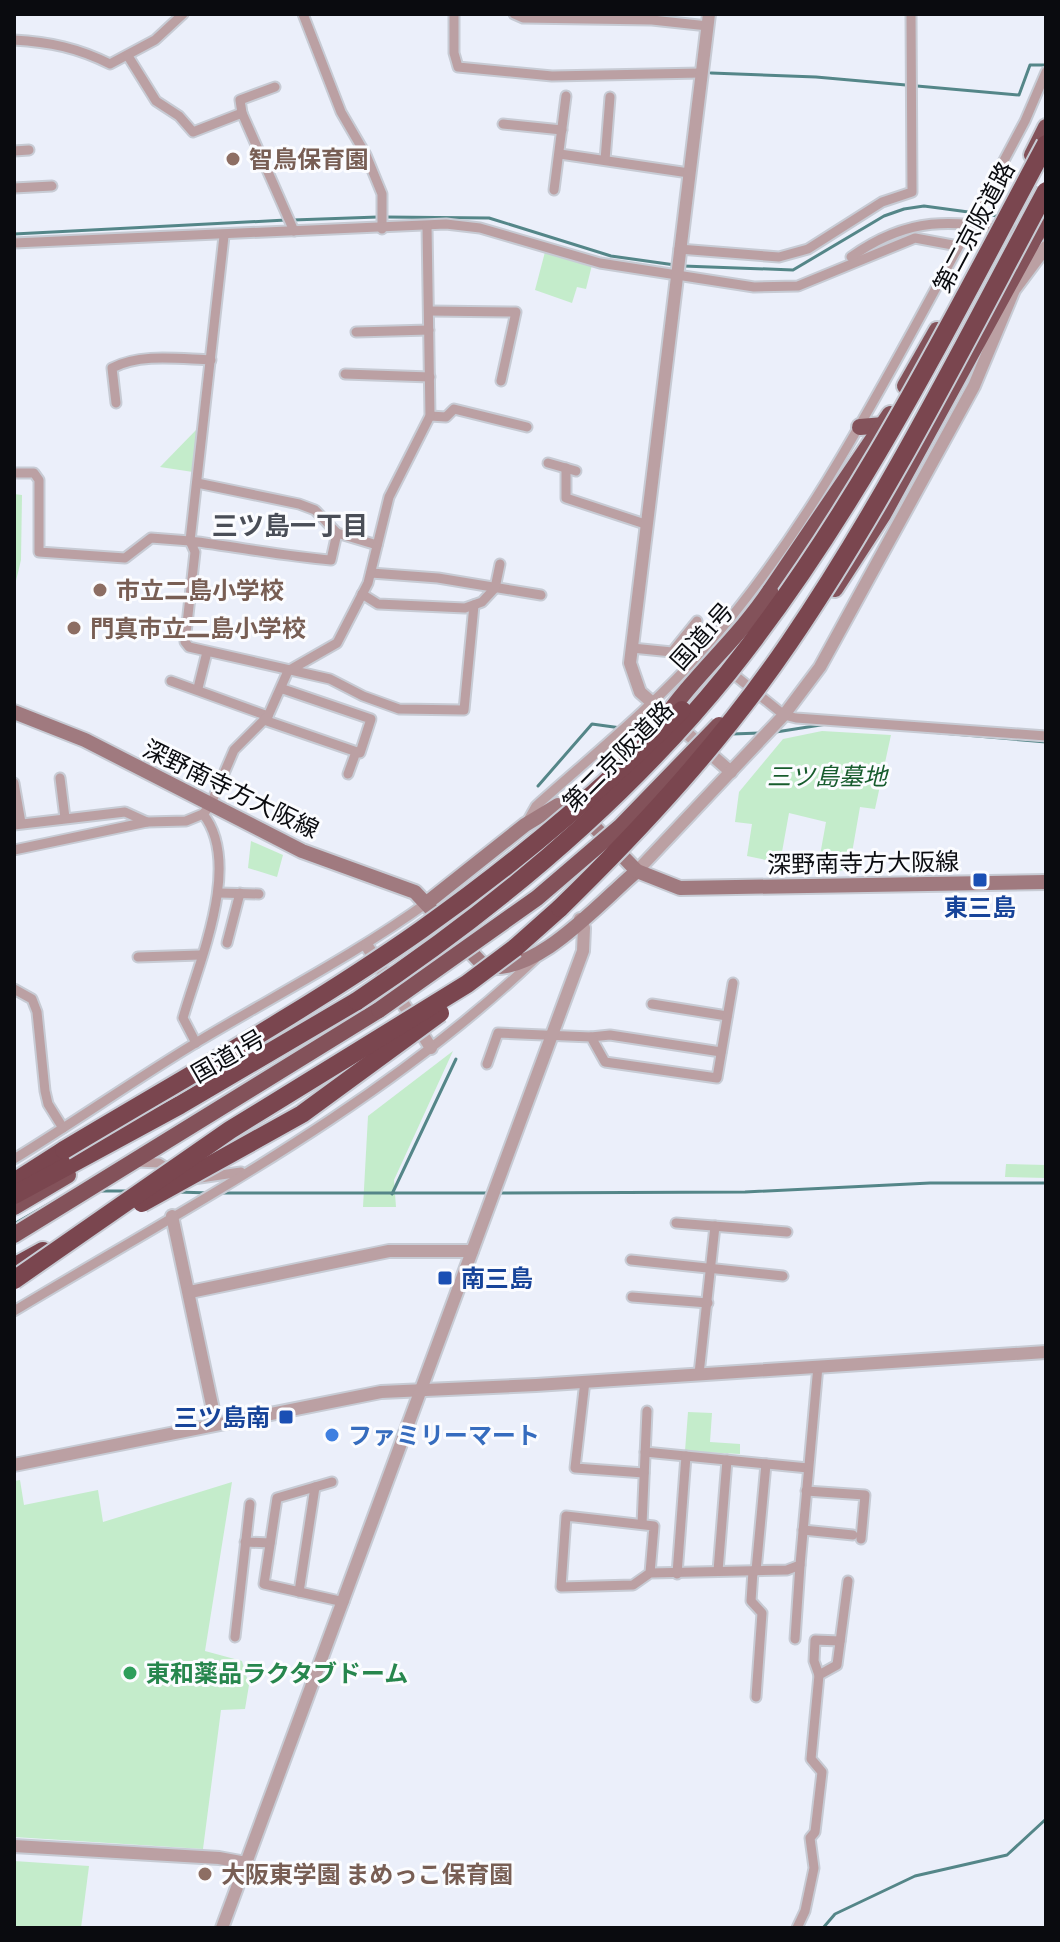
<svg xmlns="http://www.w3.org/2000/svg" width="1060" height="1942" font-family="'Crimson Pro','Noto Sans JP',serif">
  <rect width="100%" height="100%" fill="#ebeffa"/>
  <!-- green -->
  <g fill="#c4eccb">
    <path d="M545 252 592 265 586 289 577 287 572 303 535 290Z"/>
    <path d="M197 429 193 472 160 467Z"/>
    <path d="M14 494 22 495 21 560 14 589Z"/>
    <path d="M822 731 891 735 875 809 860 807 849 870 817 872 826 822 789 813 780 863 747 856 752 824 735 822 739 792 783 739Z"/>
    <path d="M251 841 283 855 277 877 248 868Z"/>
    <path d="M453 1051 394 1180 396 1207H363L368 1116Z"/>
    <path d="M1006 1164 1046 1165V1178L1005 1177Z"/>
    <path d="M688 1412 712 1413 710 1442 740 1444V1454L685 1451Z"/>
    <path d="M20 1480 24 1505 98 1490 103 1522 232 1482 205 1651 242 1661 249 1685 245 1709 221 1710 203 1849 14 1837V1481Z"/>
    <path d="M14 1861 89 1866 81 1928H14Z"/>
  </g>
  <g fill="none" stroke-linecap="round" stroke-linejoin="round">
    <!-- stream -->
    <g stroke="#548688" stroke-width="3">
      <path d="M711 73 816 77 1019 95 1030 65H1046"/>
      <path d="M385 217 489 218 611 256 675 265"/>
      <path d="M293 220 378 217"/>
      <path d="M14 234 286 220"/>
      <path d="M683 266 793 270 884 216 904 209 924 206 998 216"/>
      <path d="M628 729 648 732"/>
      <path d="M918 731 1046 742"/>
      <path d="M776 732 827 724"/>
      <path d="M732 734 760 733"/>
      <path d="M538 786 592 724 621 728"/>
      <path d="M98 1191H130"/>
      <path d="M177 1192 210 1193"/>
      <path d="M221 1193H490"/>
      <path d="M497 1193 745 1192 930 1183H1046"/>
      <path d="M392 1194 456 1059"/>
      <path d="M14 1224 59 1198"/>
      <path d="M823 1928 835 1914 915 1876 1007 1855 1046 1819"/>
    </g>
    <defs>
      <g id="minor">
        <path d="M303 14 341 112 366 155 382 194V229"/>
        <path d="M454 14V53L458 67 552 76 701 73"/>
        <path d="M514 14 523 18 652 20 708 26"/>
        <path d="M14 40C50 42 78 48 110 64L155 40 183 14"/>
        <path d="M128 56 156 101 179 116 193 132 242 113 294 231"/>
        <path d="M242 113 240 100 275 87"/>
        <path d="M503 124 562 130"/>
        <path d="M14 151 29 150"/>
        <path d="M560 154 689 173"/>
        <path d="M605 160 610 97"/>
        <path d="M14 188 52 186"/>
        <path d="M554 190 566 96"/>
        <path d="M985 196 1025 121 1046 72"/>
        <path d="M14 243 446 224 480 228 600 263 754 287 798 286 915 238 958 246"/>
        <path d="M679 249 779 257 808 249 882 202 912 192 911 14"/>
        <path d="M851 257C921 207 967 225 1046 235"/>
        <path d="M429 311 516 312 501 381"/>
        <path d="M356 332 429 330"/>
        <path d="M345 374 430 377"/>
        <path d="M116 403 112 368C141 353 179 359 211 360"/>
        <path d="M430 416 446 417 454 409 527 427"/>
        <path d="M548 463 576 471"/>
        <path d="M566 468V498L645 524"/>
        <path d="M14 473H34L39 480V552L125 558 151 538 190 541 224 236"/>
        <path d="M197 483 299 504 315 510 337 533 377 545"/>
        <path d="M337 533 331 560C283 556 238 547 190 541L195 552 185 642 189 647 330 679 363 696 399 709 464 710 474 605"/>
        <path d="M371 573 438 578 541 595"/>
        <path d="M362 594 378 604 465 608 482 602 495 588 500 564"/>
        <path d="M632 648 672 652 697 621"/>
        <path d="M712 657 784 715 796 718 1046 736"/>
        <path d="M171 681 268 716"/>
        <path d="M198 688 207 652"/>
        <path d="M264 720 360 753 371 719 283 689"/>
        <path d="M348 774 356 752"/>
        <path d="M60 778 65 818"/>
        <path d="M14 783 21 823"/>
        <path d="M527 822 536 806C593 755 654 706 705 648 811 528 883 384 960 244"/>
        <path d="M14 825 125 812 147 822"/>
        <path d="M14 850 147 822 186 821 203 814 210 806 234 750 268 716 288 671 337 643 368 583 389 497 430 416 427 226"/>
        <path d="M220 893 259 894"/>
        <path d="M227 943 240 893"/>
        <path d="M138 957 200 955"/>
        <path d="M14 989 32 999 37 1012 45 1091 48 1104 63 1128"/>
        <path d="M652 1004 727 1016"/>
        <path d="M591 1037 610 1035 721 1052"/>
        <path d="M196 1043 183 1018C198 964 243 864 203 814"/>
        <path d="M487 1064 498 1033 591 1037 605 1062 717 1078 733 983"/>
        <path d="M14 1159C76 1121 136 1079 199 1041 276 995 356 954 428 902"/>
        <path d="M137 1162 159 1163 172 1171"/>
        <path d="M193 1179 241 1172"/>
        <path d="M676 1223 787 1232"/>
        <path d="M631 1260 783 1276"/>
        <path d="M632 1297 708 1303"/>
        <path d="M14 1311C194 1203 382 1105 535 959"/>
        <path d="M699 1374 715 1226"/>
        <path d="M585 1381 575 1468 644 1473"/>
        <path d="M645 1452 808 1468"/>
        <path d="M332 1482 277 1498 264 1584 344 1602"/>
        <path d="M806 1491 865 1495 861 1539"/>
        <path d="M642 1524 647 1411"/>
        <path d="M803 1530 853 1535"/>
        <path d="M245 1542 270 1543"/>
        <path d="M718 1571 727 1460"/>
        <path d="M753 1571 751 1601 762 1613 756 1697"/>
        <path d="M756 1571 766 1464"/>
        <path d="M650 1573 654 1526 566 1516 561 1587 633 1585 650 1573 787 1570 800 1565 818 1366"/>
        <path d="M677 1574 686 1456"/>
        <path d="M299 1592 315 1487"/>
        <path d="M235 1637 250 1504"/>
        <path d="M795 1639 800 1565"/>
        <path d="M819 1675 814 1661 815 1640 840 1641"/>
        <path d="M797 1928 805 1911 814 1868 810 1838 815 1832 822 1772 811 1759 819 1675 837 1665 848 1581"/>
      </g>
      <g id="tertiary">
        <path d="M709 14 630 663 640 692 731 772"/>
        <path d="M637 871 784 715 820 667 974 386 1014 290 1046 247"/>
        <path d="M367 946 431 1048"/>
        <path d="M172 1216 216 1424"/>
        <path d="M190 1292 389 1251H472"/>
        <path d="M14 1465 381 1392 536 1385 1046 1352"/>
        <path d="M14 1846 219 1858 246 1863"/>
        <path d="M222 1928 583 951 584 928 580 919"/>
      </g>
      <g id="secondary">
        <path d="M14 712 85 740 302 851 415 892 484 966C535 978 600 902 637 871"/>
        <path d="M428 902 525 825 558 805 578 810 637 871 680 888 1046 882"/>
      </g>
      <g id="trunk">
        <path d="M1032 155 1046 127"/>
        <path d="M905 386 937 330"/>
        <path d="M860 427 884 425"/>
        <path d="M835 589 883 515 1046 217"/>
        <path d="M770 591 890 414"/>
        <path d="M14 1207 68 1175"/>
        <path d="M14 1235 379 1010"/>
      </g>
      <g id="motorway">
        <path d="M515 948 560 908"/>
        <path d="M14 1182 64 1150"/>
        <path d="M14 1195 180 1105 357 1001"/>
        <path d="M14 1267 43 1251"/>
      </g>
    </defs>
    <!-- minor casing -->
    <use href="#minor" stroke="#c7cbd4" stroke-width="13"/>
    <!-- tertiary casing -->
    <use href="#tertiary" stroke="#c7cbd4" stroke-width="16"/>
    <!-- secondary casing -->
    <use href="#secondary" stroke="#c7cbd4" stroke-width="18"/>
    <!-- trunk casing -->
    <use href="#trunk" stroke="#c7cbd4" stroke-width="20"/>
    <!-- motorway casing -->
    <use href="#motorway" stroke="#c7cbd4" stroke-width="22"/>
    <!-- minor -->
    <use href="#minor" stroke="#bba0a3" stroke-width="9"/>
    <!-- tertiary -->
    <use href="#tertiary" stroke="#bba0a3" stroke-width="12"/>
    <!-- secondary -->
    <use href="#secondary" stroke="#a07a7f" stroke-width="14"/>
    <!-- trunk -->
    <use href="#trunk" stroke="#83525a" stroke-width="16"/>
    <!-- motorway -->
    <use href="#motorway" stroke="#7a464f" stroke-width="18"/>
    <defs>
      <path id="minor-bridge" d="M962 240 985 196"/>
      <g id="trunk-bridge">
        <path d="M661 724C693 676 738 639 770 591"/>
        <path d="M379 1010 537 898 621 826 719 725"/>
      </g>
      <g id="motorway-bridge">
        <path d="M560 908C644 826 723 740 789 643 887 499 964 344 1046 191"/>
        <path d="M357 1001C495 909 623 803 728 673 857 512 949 325 1046 144"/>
        <path d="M64 1150C184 1078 307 1010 421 930 513 865 603 789 682 710"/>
        <path d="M142 1203 302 1114 440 1013"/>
        <path d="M14 1280 230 1130 467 984 515 948"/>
      </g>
    </defs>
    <!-- minor-bridge casing -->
    <use href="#minor-bridge" stroke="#c7cbd4" stroke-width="13" stroke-linecap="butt"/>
    <!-- trunk-bridge casing -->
    <use href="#trunk-bridge" stroke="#c7cbd4" stroke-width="20" stroke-linecap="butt"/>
    <!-- motorway-bridge casing -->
    <use href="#motorway-bridge" stroke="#c7cbd4" stroke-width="22" stroke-linecap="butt"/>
    <!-- minor-bridge -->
    <use href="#minor-bridge" stroke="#bba0a3" stroke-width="9"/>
    <!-- trunk-bridge -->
    <use href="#trunk-bridge" stroke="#83525a" stroke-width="16"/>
    <!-- motorway-bridge -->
    <use href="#motorway-bridge" stroke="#7a464f" stroke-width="18"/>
  </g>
  <!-- markers -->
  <g fill="#8d6e63" stroke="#fbfcff" stroke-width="3">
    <circle cx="233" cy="159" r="8"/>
    <circle cx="100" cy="590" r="8"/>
    <circle cx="74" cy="628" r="8"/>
    <circle cx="205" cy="1874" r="8"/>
  </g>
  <g fill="#1a4fb4" stroke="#fbfcff" stroke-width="3">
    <rect x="972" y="872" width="16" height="16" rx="4"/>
    <rect x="437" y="1270" width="16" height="16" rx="4"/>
    <rect x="278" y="1409" width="16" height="16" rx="4"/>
  </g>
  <circle fill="#3f7fe0" stroke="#fbfcff" stroke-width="3" cx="332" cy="1435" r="8"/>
  <circle fill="#2e9e5b" stroke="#fbfcff" stroke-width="3" cx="130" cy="1673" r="8"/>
  <g text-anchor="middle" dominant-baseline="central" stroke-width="6" stroke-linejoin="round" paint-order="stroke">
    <!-- education labels -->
    <g font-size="24" font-weight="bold" fill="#785e54" stroke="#fbfcff" text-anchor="start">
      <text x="249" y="159">智鳥保育園</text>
      <text x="116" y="590">市立二島小学校</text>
      <text x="90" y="628">門真市立二島小学校</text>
      <text x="221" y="1874">大阪東学園 まめっこ保育園</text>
    </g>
    <!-- street labels -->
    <g font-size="24" fill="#0a0b0f" stroke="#fbfcff">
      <text transform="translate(974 227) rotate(-62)">第二京阪道路</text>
      <text transform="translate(702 636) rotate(-48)">国道1号</text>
      <text transform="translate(618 756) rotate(-45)">第二京阪道路</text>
      <text transform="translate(231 789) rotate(26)">深野南寺方大阪線</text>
      <text transform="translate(863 863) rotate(-1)">深野南寺方大阪線</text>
      <text transform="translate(228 1056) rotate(-30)">国道1号</text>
    </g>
    <!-- park labels -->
    <g font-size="24" font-style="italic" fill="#175c2d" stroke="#fbfcff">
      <text x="827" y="776">三ツ島墓地</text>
    </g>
    <!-- transit labels -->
    <g font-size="24" font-weight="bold" fill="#164399" stroke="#fbfcff">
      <text x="980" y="907">東三島</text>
      <text x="461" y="1278" text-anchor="start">南三島</text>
      <text x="270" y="1417" text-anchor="end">三ツ島南</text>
    </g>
    <!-- shop labels -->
    <g font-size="24" font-weight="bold" fill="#366cbe" stroke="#fbfcff" text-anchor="start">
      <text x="348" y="1435">ファミリーマート</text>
    </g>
    <!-- leisure labels -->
    <g font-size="24" font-weight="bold" fill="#27864d" stroke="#fbfcff" text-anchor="start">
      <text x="146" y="1673">東和薬品ラクタブドーム</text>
    </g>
    <!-- neighbourhood labels -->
    <g font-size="26" font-weight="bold" fill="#4a4e57" stroke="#fbfcff">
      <text x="290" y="526">三ツ島一丁目</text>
    </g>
  </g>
  <!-- border -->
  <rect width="1060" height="1942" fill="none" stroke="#0a0b0f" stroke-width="32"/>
</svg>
